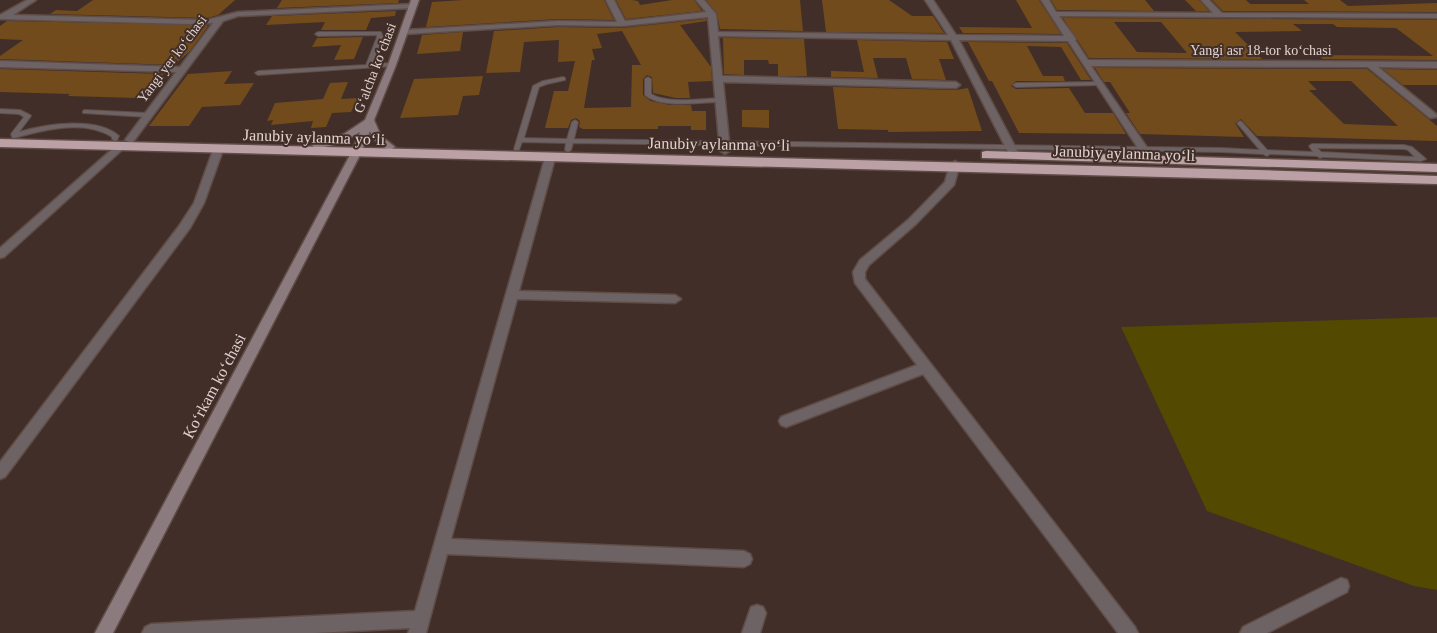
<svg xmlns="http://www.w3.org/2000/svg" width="1437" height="633" font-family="'Times New Roman',serif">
  <rect width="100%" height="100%" fill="#422e28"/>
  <!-- green -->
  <path fill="#534900" d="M1437 317V590L1414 586 1207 511 1121 327Z"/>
  <!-- building -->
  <g fill="#714b1b" fill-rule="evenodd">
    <path d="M93 0H235L218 15 207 18 50 14 56 10 77 11Z"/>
    <path d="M282 0H399L398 3 277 8Z"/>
    <path d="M463 0H604L614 20 558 19 426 27 432 2Z"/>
    <path d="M616 0H632L638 1 640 5 672 0H694L702 11 626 19Z"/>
    <path d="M706 0H800L803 31 720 29 717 13Z"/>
    <path d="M822 0H889L912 16H933L944 33 826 32Z"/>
    <path d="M1016 0H1039L1061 34 963 33 959 27 1032 28Z"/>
    <path d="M1051 0H1145L1154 11 1057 10Z"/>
    <path d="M1185 0H1199L1209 11H1196Z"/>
    <path d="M1212 0H1246L1250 4H1309L1304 0H1340L1348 6 1437 3V12L1223 11Z"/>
    <path d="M396 11 395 16 371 18 366 30H321L325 22 266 25 272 16Z"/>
    <path d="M1063 18 1437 20V60L1323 59 1318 55 1433 56 1396 28 1337 27 1333 24H1293L1302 31 1235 32 1262 59 1089 58ZM1114 22H1161L1187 53 1137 52Z"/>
    <path d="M706 19 707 21 680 25 711 67 712 81 688 82 690 98H676L653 93 652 77 647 75 643 79V95L651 101 670 105H691L692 111H706V130H691V126H658V129H583L579 127 580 121 576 118 571 120 568 128H545L554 91H568L575 61 558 62 559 40 524 42 520 72 486 73 494 31 558 27 622 28ZM622 31 641 65H632L631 107 584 108 592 60H595L592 49 602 48 597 34Z"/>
    <path d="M7 21 206 25 208 26 190 51 174 65 0 59V56L23 40 0 39V26Z"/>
    <path d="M463 32 460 51 417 54 422 35Z"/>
    <path d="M363 37 354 59 334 60 341 45 312 47 317 38Z"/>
    <path d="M723 38 804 39 807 76H778V64H769L768 60H744V75L724 74Z"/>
    <path d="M857 40 947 42 954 59H939L946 80 912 79 906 58H873L878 78 831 77V71L864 72Z"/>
    <path d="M968 42 1067 43 1091 80H1081L1061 47 1027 46 1043 76H1063L1065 81H1016L1011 86 1016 89 1069 88 1085 113H1113L1126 134 1019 133 992 81H989Z"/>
    <path d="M1095 68 1367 69 1437 126V141L1257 136 1241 119 1235 123 1244 137 1140 134 1126 113H1130L1110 82H1104ZM1308 81H1351L1398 126 1344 124 1309 90H1317Z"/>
    <path d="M0 69 164 74 137 98 68 96 70 94 0 92Z"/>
    <path d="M1383 69 1437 70V85H1403Z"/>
    <path d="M232 71 224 84 254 83 240 105 202 107 189 126H149L188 74Z"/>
    <path d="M483 76 479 95 463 96 458 115 400 118 414 79Z"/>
    <path d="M348 82 341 99 358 98 351 112 332 113 326 127 311 128 313 121 271 125 273 120 267 121 275 103 323 99 330 83Z"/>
    <path d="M833 87 956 90 968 88 982 131 888 132V130L838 129Z"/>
    <path d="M742 110H769V128L742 127Z"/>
  </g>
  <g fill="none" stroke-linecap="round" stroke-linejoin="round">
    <defs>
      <g id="lane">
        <path d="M381 32 383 37 372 64 392 63 395 65 394 66 258 75 255 73 258 71 366 65 377 37V35L318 36 315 34 318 32Z"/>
        <path d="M563 77 565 78V80L547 84 539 87 524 138 567 139 572 122 575 120 578 122 574 139 1221 148 1260 150 1237 123 1240 121 1242 122 1267 150 1313 152 1309 146 1312 144 1404 145 1412 147 1426 159 1421 161 1323 157 1320 158 1317 156 1270 154 1267 156 1263 154 1221 152 573 143 571 150 568 152 565 150 566 143 522 142 519 150H515L514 149 533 86 543 81ZM1317 148 1404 149 1408 150 1415 157 1321 152Z"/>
        <path d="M648 77 651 79V94C669 104 700 99 720 98L723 100 720 102C699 102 661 109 645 95V79Z"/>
        <path d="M1099 82 1102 84 1101 85 1016 87 1013 85 1016 83Z"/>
        <path d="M0 109 20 110 30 115 31 116 19 132C45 124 97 116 119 136L117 140 115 141 112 139V137C84 119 44 130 14 138L12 137 11 134 24 117 19 114 0 113Z"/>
        <path d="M85 110 147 113 150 115 147 117 83 113V111Z"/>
      </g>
      <g id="street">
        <path d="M27 0H36L13 15 207 20 238 12 413 4 417 6 413 8 238 16 223 21 133 142 130 143 125 140 176 72 0 67V61L180 67 213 23 188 24 0 19V15Z"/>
        <path d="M606 0H614L625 21 706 12 696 0H704L716 14 718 32 948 35 925 0H933L956 35 1064 36 1041 0H1049L1056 12 1213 13 1201 0H1209L1222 13 1437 14V18L1059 16 1076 39 1075 40 1088 60 1437 62V68L1378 67 1436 114 1437 117 1430 118 1368 67 1091 66 1155 159 1150 162 1145 159 1068 41 959 40 1020 156 1015 159 1010 156 951 40 718 36 722 76 956 82 960 85 956 88 723 82 730 151 725 154 720 151 708 17 622 26 558 25 405 34 401 32 405 30 558 21 617 22Z"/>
        <path d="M120 144 123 145V149L4 257 0 258V248L117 145Z"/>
        <path d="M218 147 223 150 204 203 190 228 5 477 0 479V462L179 226 194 203 213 150Z"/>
        <path d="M550 155 555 158 519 291 675 295 681 299 675 303 517 299 451 539 744 551 750 554 752 559 750 564 744 567 447 554 426 633H408L410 628 315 633H142L145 627 151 624 415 611 545 158Z"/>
        <path d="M955 161 960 164 954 185 916 224 869 265 865 272V279L1135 627 1138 633H1118L923 374 786 427 781 425 779 421 781 417 917 365 855 283 853 272 860 260 908 220 945 182 950 164Z"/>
        <path d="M1341 578 1347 580 1349 586 1347 592 1267 633H1240L1243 627Z"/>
        <path d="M757 605 763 607 766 613 760 633H742L751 607Z"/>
      </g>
      <path id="secondary" d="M411 0H419L396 65 374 120 381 136 395 147 390 150C381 147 373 140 370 131L360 155 113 633H95L350 155 360 132C349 139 327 150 314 147L312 145 344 134 365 120 388 65Z"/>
      <g id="highway">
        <path d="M0 139 1257 170 1437 176V184L0 147Z"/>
        <path d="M986 151 1437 164V172L982 158V152Z"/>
      </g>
    </defs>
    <!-- lane casing -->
    <use href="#lane" stroke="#5f4c46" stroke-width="2"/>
    <!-- street casing -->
    <use href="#street" stroke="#5f4c46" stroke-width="3"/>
    <!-- secondary casing -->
    <use href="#secondary" stroke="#5f4c46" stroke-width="3"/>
    <!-- highway casing -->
    <use href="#highway" stroke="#5f4c46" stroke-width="3"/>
    <!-- lane -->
    <use href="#lane" fill="#6d6264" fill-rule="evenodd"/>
    <!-- street -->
    <use href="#street" fill="#6d6264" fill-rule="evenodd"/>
    <!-- secondary -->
    <use href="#secondary" fill="#8c7b7e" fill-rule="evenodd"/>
    <!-- highway -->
    <use href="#highway" fill="#bba0a5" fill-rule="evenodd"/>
  </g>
  <g text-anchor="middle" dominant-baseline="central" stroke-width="4" stroke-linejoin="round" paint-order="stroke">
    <!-- far-street labels -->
    <g font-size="14" fill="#e1d4d0" stroke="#422e28">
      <text x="1261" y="50">Yangi asr 18-tor koʻchasi</text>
      <text transform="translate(172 59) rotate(-53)">Yangi yer koʻchasi</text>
      <text transform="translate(375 68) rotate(-69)">Gʻalcha koʻchasi</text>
    </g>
    <!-- street labels -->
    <g font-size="16" fill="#e1d4d0" stroke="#422e28">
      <text transform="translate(314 137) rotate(2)">Janubiy aylanma yoʻli</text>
      <text transform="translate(719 144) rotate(1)">Janubiy aylanma yoʻli</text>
      <text transform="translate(1124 153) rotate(2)">Janubiy aylanma yoʻli</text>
      <text transform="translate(214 386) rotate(-62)">Ko‘rkam ko‘chasi</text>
    </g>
  </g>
</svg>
